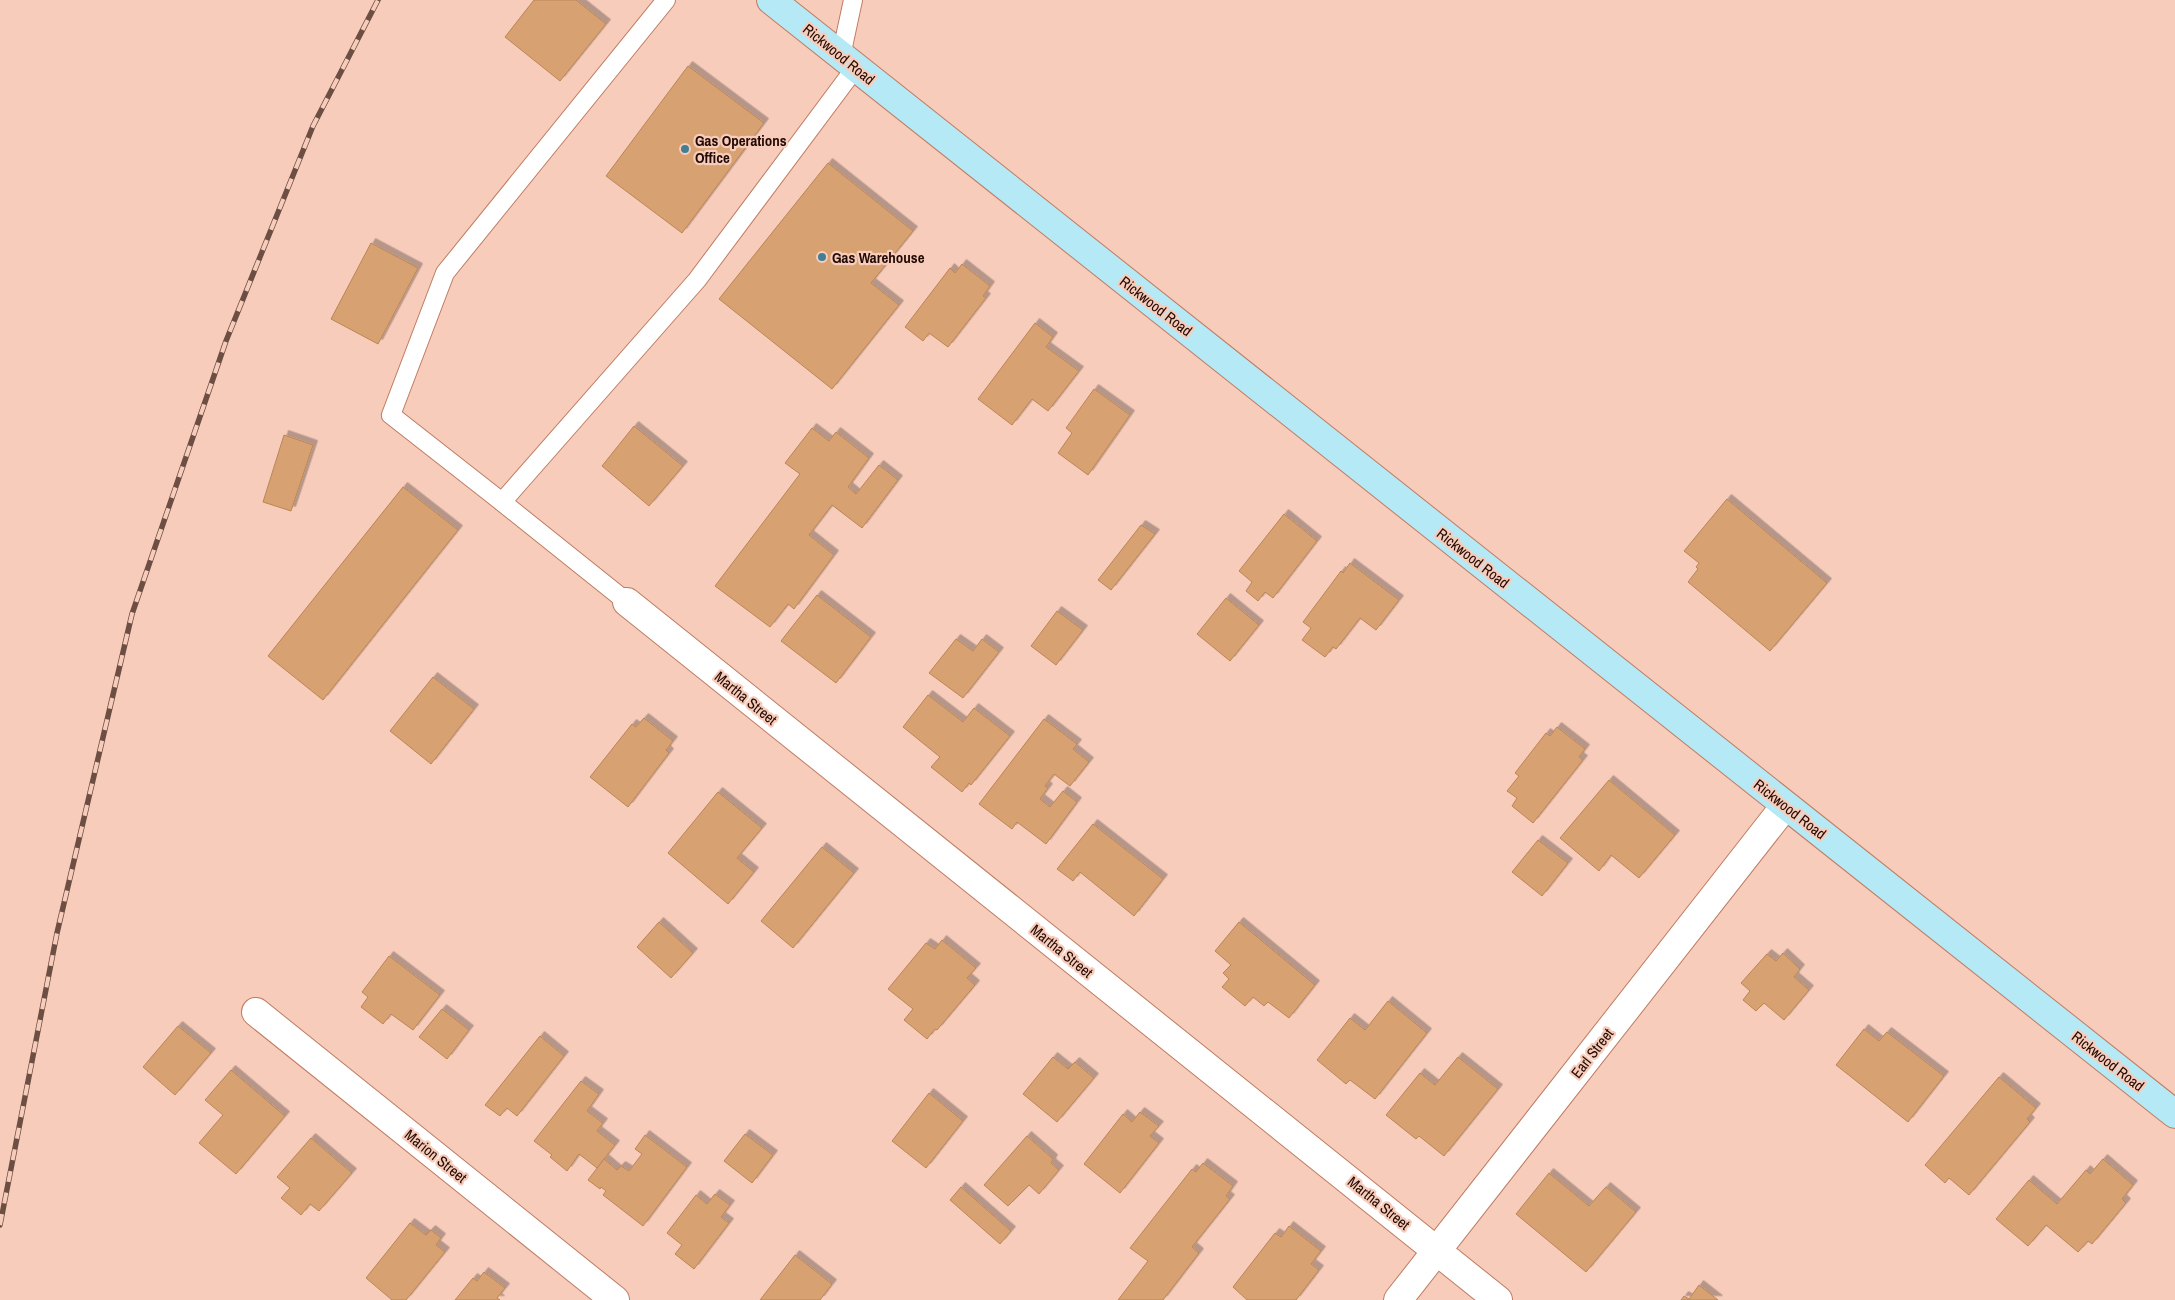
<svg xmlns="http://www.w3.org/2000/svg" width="2175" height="1300" font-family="'Archivo Narrow',sans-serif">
  <defs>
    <filter id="shadow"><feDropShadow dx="4.5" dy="-4.5" stdDeviation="0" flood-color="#0004"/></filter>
  </defs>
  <rect width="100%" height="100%" fill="#f7ccbb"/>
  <!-- building -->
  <g fill="#d8a171" stroke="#bb8556" filter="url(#shadow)">
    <path d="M534 0H576L606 24 560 81 505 37Z"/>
    <path d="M688 66 764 123 682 233 606 176Z"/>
    <path d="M828 163 913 231 871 283 899 305 832 389 719 299Z"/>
    <path d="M371 243 418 268 378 344 331 319Z"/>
    <path d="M962 264 990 286 983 296 986 298 948 347 929 333 923 341 905 327 950 268 955 273Z"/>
    <path d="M1035 323 1053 337 1046 347 1079 371 1048 411 1032 399 1012 425 978 399Z"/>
    <path d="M1094 389 1130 415 1088 475 1058 453 1072 433 1066 428Z"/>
    <path d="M634 426 683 466 649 506 602 466Z"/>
    <path d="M812 428 829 441 836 432 869 458 848 487 856 494 879 465 898 480 862 528 832 505 809 535 834 555 794 609 788 604 770 627 715 586 800 474 785 463Z"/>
    <path d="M284 435 313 445 291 511 263 502Z"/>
    <path d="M403 487 458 530 323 700 268 656Z"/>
    <path d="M1727 499 1827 583 1770 651 1688 582 1698 569 1696 567 1699 563 1684 551Z"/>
    <path d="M1284 514 1317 541 1273 598 1265 592 1258 601 1246 591 1252 582 1239 571Z"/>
    <path d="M1141 525 1155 534 1111 590 1098 580Z"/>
    <path d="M1350 563 1399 600 1376 630 1360 618 1336 649 1333 647 1325 657 1302 640 1311 628 1303 622 1341 571 1343 573Z"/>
    <path d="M817 595 871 637 836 683 781 641Z"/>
    <path d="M1226 598 1259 625 1230 661 1197 634Z"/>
    <path d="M1057 611 1083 630 1056 665 1031 646Z"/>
    <path d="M956 639 973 651 982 639 999 652 963 698 929 673Z"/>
    <path d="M433 677 474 709 431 764 390 731Z"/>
    <path d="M928 695 963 722 974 708 1010 736 971 785 969 783 962 792 931 767 940 757 903 727Z"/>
    <path d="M644 718 673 741 666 750 669 753 628 807 590 777 632 724 636 727Z"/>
    <path d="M1044 719 1077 744 1073 749 1089 762 1070 786 1054 774 1045 786 1048 788 1040 799 1050 807 1063 791 1077 802 1046 844 1017 822 1012 829 979 804Z"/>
    <path d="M1557 727 1585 749 1579 757 1583 760 1533 823 1512 806 1517 798 1507 791 1519 776 1515 773 1546 733 1550 736Z"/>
    <path d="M1609 780 1675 835 1639 878 1611 855 1599 871 1560 838Z"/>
    <path d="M718 792 762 828 737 858 754 872 728 904 668 853Z"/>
    <path d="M1093 824 1163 879 1134 916 1080 872 1073 881 1057 869Z"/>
    <path d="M1538 840 1568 863 1542 896 1512 872Z"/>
    <path d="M822 847 854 873 793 948 761 921Z"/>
    <path d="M659 922 693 953 671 978 637 947Z"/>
    <path d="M1239 922 1315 985 1289 1018 1268 1002 1264 1006 1253 997 1245 1006 1222 987 1229 979 1223 973 1231 965 1215 951Z"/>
    <path d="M942 940 976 968 967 978 975 985 937 1030 935 1029 927 1039 904 1020 913 1009 888 989 926 943 935 949Z"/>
    <path d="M1783 953 1800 969 1794 977 1809 990 1784 1020 1764 1003 1756 1011 1743 1000 1750 991 1741 983 1767 954 1776 961Z"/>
    <path d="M389 956 440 995 413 1030 391 1014 383 1024 361 1007 368 997 362 992Z"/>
    <path d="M1388 1001 1427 1033 1375 1099 1350 1080 1346 1084 1317 1060 1350 1018 1365 1030Z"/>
    <path d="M442 1009 469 1030 447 1059 419 1037Z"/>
    <path d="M178 1026 211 1053 175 1095 143 1067Z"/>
    <path d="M1864 1029 1879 1041 1887 1032 1944 1076 1908 1122 1836 1065Z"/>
    <path d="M540 1036 564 1056 517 1116 507 1108 500 1116 485 1105Z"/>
    <path d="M1053 1057 1068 1069 1075 1062 1094 1078 1057 1122 1023 1094Z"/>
    <path d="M1458 1057 1498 1089 1444 1156 1419 1136 1416 1139 1386 1115 1420 1073 1435 1085Z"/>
    <path d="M231 1070 285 1116 236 1174 199 1143 223 1115 205 1100Z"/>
    <path d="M1999 1077 2036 1108 2027 1119 2030 1122 1969 1195 1949 1178 1945 1183 1925 1165Z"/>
    <path d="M581 1081 599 1094 587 1111 603 1123 597 1131 615 1145 597 1168 579 1154 567 1171 550 1157 552 1155 534 1141Z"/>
    <path d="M929 1093 963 1121 926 1168 892 1141Z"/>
    <path d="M1140 1112 1159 1126 1150 1136 1159 1143 1120 1193 1084 1164 1123 1114 1132 1122Z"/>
    <path d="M745 1134 773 1155 752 1183 724 1161Z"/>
    <path d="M645 1135 687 1167 643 1226 603 1195 606 1191 601 1187 600 1189 588 1180 604 1159 617 1170 621 1166 629 1171 642 1154 635 1149Z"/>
    <path d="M1027 1136 1053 1159 1051 1163 1059 1170 1039 1194 1029 1185 1008 1206 984 1185Z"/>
    <path d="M311 1138 352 1173 319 1211 310 1204 301 1215 281 1198 290 1188 277 1177Z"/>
    <path d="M2103 1159 2133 1185 2122 1199 2126 1203 2092 1244 2088 1241 2078 1252 2046 1225 2028 1246 1996 1219 2029 1180 2057 1204 2086 1170 2090 1174Z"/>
    <path d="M1203 1163 1233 1186 1226 1196 1230 1199 1192 1247 1199 1253 1163 1300H1118L1148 1261 1130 1248 1192 1169 1196 1172Z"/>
    <path d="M1549 1173 1589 1206 1606 1187 1636 1212 1586 1272 1516 1214Z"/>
    <path d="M961 1187 1011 1231 1000 1244 950 1200Z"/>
    <path d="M715 1194 730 1205 721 1217 729 1223 694 1269 675 1254 682 1245 667 1233 696 1195 707 1204Z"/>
    <path d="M410 1223 426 1235 431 1230 441 1238 436 1245 445 1252 406 1300H392L366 1278Z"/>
    <path d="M1289 1226 1321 1251 1311 1264 1319 1270 1296 1300H1247L1233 1287 1275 1233 1281 1237Z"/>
    <path d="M795 1255 832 1284 820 1300H760Z"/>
    <path d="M484 1272 505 1288 497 1298 500 1300H455L473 1278 477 1281Z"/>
    <path d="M1699 1285 1718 1300H1681L1684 1296 1689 1299Z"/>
  </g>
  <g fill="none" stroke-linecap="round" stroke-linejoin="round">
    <defs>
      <g id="service">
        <path d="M841 56 853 0"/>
        <path d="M502 502 391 415 445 273 666 0"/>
        <path d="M627 602 502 502 697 280 856 67"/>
      </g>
      <g id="minor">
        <path d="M627 602 1498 1300"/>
        <path d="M256 1012 615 1300"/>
        <path d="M1398 1300 1785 806"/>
      </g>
      <path id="secondary" d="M771 0 2175 1114"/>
    </defs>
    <!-- service casing -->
    <use href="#service" stroke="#bf7c62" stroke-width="20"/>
    <!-- minor casing -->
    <use href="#minor" stroke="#bf7c62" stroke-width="30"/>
    <!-- secondary casing -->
    <use href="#secondary" stroke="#bf7c62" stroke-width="30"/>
    <!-- service -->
    <use href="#service" stroke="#fff" stroke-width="18"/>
    <!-- minor -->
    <use href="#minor" stroke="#fff" stroke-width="28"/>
    <!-- secondary -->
    <use href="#secondary" stroke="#b6e9f6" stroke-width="28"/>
    <defs>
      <path id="rail" d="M0 1225 57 933 132 614 226 341 313 126 378 0"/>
    </defs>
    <!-- rail casing -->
    <use href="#rail" stroke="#6d4e43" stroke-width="5.5"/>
    <!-- rail -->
    <use href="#rail" stroke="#f7ccbb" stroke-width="4" stroke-dasharray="11" stroke-linecap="butt"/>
  </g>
  <!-- markers -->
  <g fill="#407f94" stroke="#f7ccbb" stroke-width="2">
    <circle cx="685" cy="149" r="5"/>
    <circle cx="822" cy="257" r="5"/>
  </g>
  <g text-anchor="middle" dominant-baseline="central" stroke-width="4.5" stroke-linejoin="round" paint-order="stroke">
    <!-- street labels -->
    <g font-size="15" fill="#220902" stroke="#f7ccbb">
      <text transform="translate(839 54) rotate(39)">Rickwood Road</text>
      <text transform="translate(1156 306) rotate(38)">Rickwood Road</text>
      <text transform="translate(1473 558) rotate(38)">Rickwood Road</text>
      <text transform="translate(746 698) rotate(39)">Martha Street</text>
      <text transform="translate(1790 809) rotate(38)">Rickwood Road</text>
      <text transform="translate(1062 951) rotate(39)">Martha Street</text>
      <text transform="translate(1592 1053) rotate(-52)">Earl Street</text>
      <text transform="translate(2108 1061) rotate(38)">Rickwood Road</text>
      <text transform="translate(436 1156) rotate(39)">Marion Street</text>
      <text transform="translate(1379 1203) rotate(39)">Martha Street</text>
    </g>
    <!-- poi labels -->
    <g font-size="15" font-weight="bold" fill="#220902" stroke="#f7ccbb" text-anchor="start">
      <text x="695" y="140">Gas Operations<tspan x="695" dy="17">Office</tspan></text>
      <text x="832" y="257">Gas Warehouse</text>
    </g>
  </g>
</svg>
